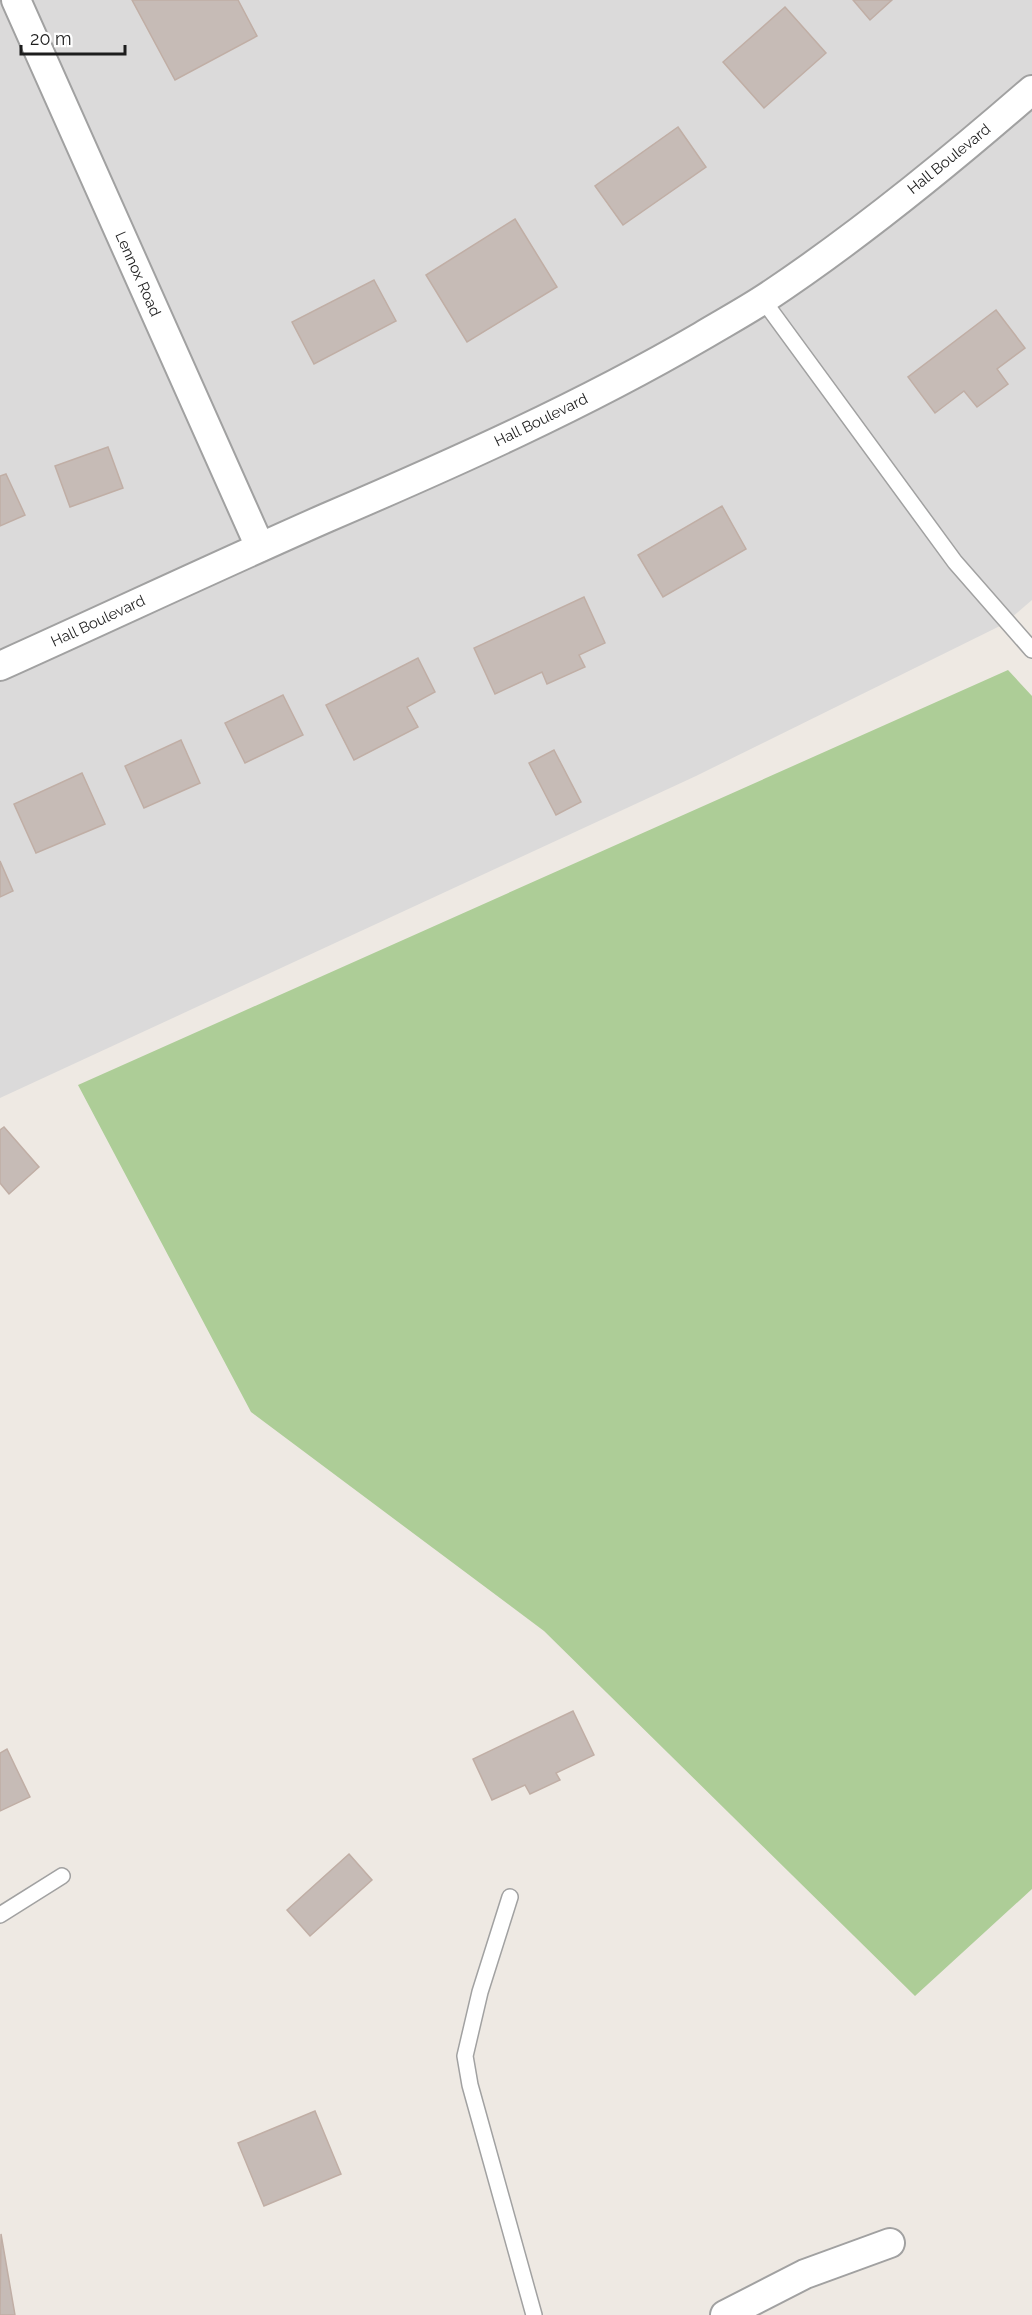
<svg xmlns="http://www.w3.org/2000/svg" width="1032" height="2315" font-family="Raleway,sans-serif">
  <rect width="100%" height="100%" fill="#eee9e3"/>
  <!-- residential -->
  <path fill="#dbdada" d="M0 0H1032V600L1004 624 696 776 0 1098Z"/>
  <!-- forest -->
  <path fill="#adcd97" d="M1008 670 1032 696V1889L915 1996 544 1631 251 1412 78 1085Z"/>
  <!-- building -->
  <g fill="#c6bbb6" stroke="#c0aea5" stroke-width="1.5">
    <path d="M132 0H238L257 36 175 80Z"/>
    <path d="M853 0H892L870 20Z"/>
    <path d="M785 7 826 53 764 108 723 62Z"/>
    <path d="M678 127 706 167 623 225 595 186Z"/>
    <path d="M515 219 557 287 467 342 426 275Z"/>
    <path d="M374 280 396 321 314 364 292 322Z"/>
    <path d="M996 310 1025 348 997 369 1008 384 977 407 964 391 935 413 908 377Z"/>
    <path d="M108 447 123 488 70 507 55 466Z"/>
    <path d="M6 474 25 515 0 526V476Z"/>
    <path d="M722 506 746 549 663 597 638 555Z"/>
    <path d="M584 597 605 643 579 655 585 667 547 684 542 672 495 694 474 648Z"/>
    <path d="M418 658 435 692 407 707 418 727 354 760 326 705Z"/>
    <path d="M283 695 303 735 245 763 225 723Z"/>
    <path d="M181 740 200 783 144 808 125 766Z"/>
    <path d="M554 750 581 802 556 815 529 763Z"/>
    <path d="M82 773 105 824 36 853 14 804Z"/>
    <path d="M0 861 13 891 0 897Z"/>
    <path d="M4 1127 39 1167 9 1194 0 1183V1130Z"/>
    <path d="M573 1711 594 1755 556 1773 560 1780 530 1794 525 1785 492 1800 473 1759Z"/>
    <path d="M7 1749 30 1797 0 1811V1753Z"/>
    <path d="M349 1854 372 1880 310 1936 287 1910Z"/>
    <path d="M315 2111 341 2174 264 2206 238 2143Z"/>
    <path d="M1 2234 15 2315H0Z"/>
  </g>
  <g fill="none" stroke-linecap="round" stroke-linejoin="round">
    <defs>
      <g id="lane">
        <path d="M763 300 955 562 1032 650"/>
        <path d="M510 1897 480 1992 465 2056 470 2085 534 2315"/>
        <path d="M0 1915 62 1876"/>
      </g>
      <g id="street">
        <path d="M16 0 260 547"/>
        <path d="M0 666C109 617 217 566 326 518 454 463 582 406 702 336 722 324 744 312 764 299 858 237 947 164 1032 90"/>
        <path d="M725 2315 805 2274 890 2243"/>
      </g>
    </defs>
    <!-- lane casing -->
    <use href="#lane" stroke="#a1a1a1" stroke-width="18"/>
    <!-- street casing -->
    <use href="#street" stroke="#a1a1a1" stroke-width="32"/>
    <!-- lane -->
    <use href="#lane" stroke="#fff" stroke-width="15"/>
    <!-- street -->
    <use href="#street" stroke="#fff" stroke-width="28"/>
  </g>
  <g text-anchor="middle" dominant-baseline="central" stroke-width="6" stroke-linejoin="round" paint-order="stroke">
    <!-- street labels -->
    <g font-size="15" fill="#1d1d1d" stroke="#fff">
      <text transform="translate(949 159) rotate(-39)">Hall Boulevard</text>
      <text transform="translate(138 274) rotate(66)">Lennox Road</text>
      <text transform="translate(541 420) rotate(-26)">Hall Boulevard</text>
      <text transform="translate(98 621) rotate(-25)">Hall Boulevard</text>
    </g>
  </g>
  <!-- scale -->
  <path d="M21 45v9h104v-9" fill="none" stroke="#1d1d1d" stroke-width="3"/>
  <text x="30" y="45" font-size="18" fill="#1d1d1d" stroke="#ffffff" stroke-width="4.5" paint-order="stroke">20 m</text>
</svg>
